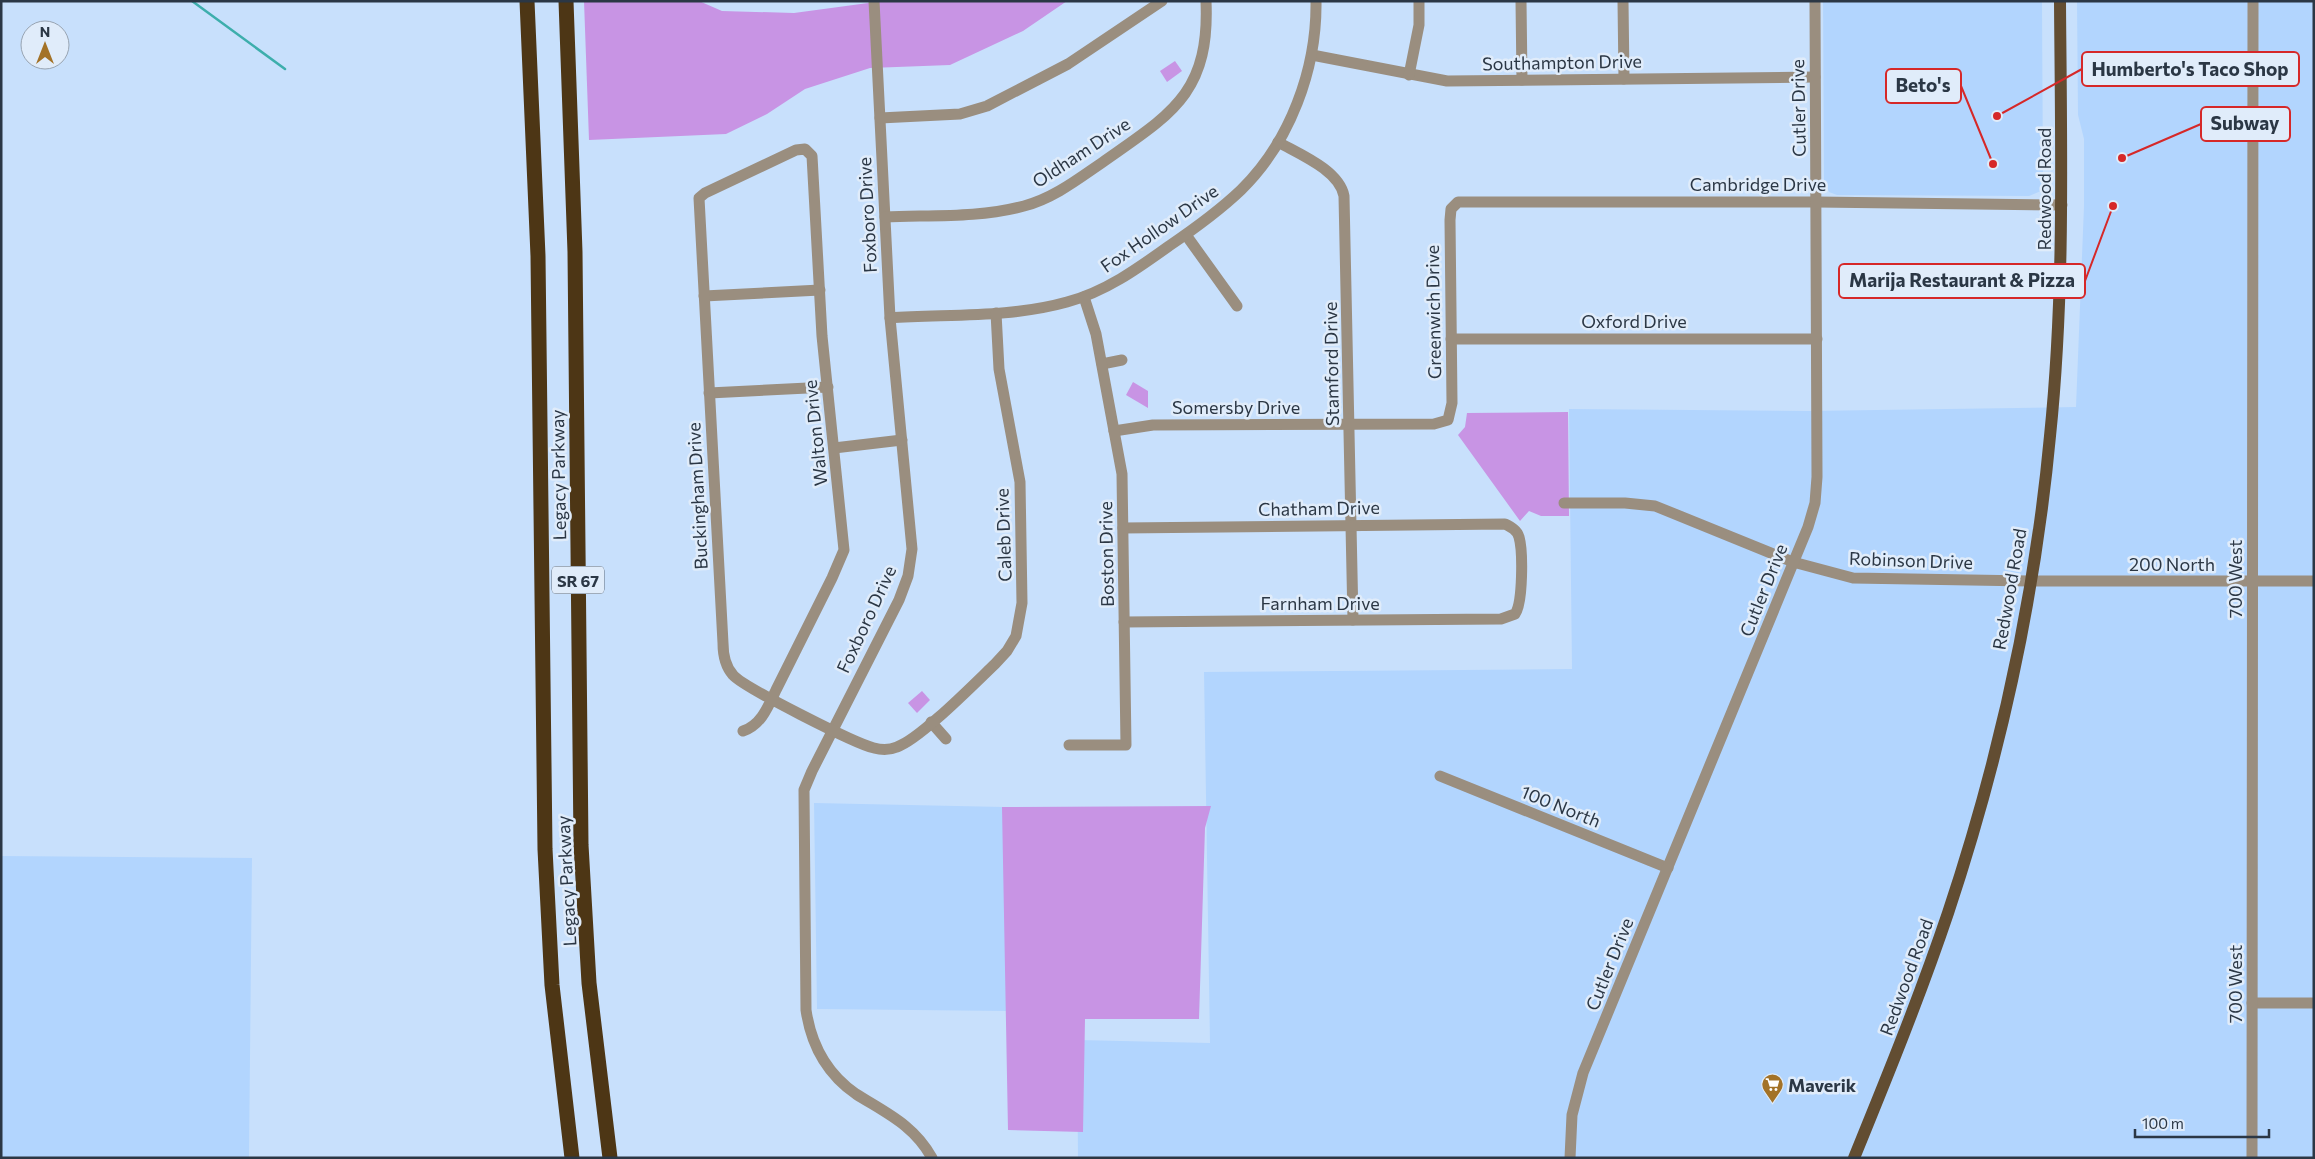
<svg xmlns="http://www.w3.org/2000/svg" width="2315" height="1159" font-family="Commissioner,sans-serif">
  <rect width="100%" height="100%" fill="#c8e0fc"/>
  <!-- built -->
  <g fill="#b2d5fe">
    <path d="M1823 1H2042L2043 183 2041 191 2029 196 1837 195 1829 192 1824 181Z"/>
    <path d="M2077 1H2314V1158H1078L1077 1040 1210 1043 1204 672 1572 669 1569 409 1808 411 2076 407 2084 206V139L2078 115Z"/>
    <path d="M814 803 1004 807 1008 1011 817 1009Z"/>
    <path d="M1 856 252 858 249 1158H1Z"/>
  </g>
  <!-- green -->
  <g fill="#c894e4">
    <path d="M584 1H699L722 11 794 13 883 1H1067L1023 31 950 65 870 68 805 89 767 114 726 134 589 140Z"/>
    <path d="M1175 61 1182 71 1167 82 1160 71Z"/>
    <path d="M1133 382 1148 391V408L1126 395Z"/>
    <path d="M1568 412 1569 516H1541L1529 511 1520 521 1458 435 1465 427 1467 413Z"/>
    <path d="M922 691 930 700 917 713 908 703Z"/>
    <path d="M1211 806 1205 828 1199 1019H1085L1083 1132 1008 1130 1002 807Z"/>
  </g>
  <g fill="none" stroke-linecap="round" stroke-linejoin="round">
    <!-- stream -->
    <path stroke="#3daeac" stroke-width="2.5" d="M192 1 285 69"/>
    <!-- minor -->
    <g stroke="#9a8e7f" stroke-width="11">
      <path d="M874 1 890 318 912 549 908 576 899 600 812 771 804 790 806 1010C811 1044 827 1074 856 1094 886 1113 914 1125 932 1158"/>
      <path d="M1521 1 1522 80"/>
      <path d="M1623 1 1624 79"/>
      <path d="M1312 55 1447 81 1815 77"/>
      <path d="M1409 75 1419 25V1"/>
      <path d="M880 118 960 114 987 106 1068 64 1162 1"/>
      <path d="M1278 142C1299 154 1339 170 1344 196L1353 620"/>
      <path d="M885 217C930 215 980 218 1024 206 1054 198 1078 179 1103 162 1171 114 1210 94 1206 1"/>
      <path d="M1186 235 1237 306"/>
      <path d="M704 296 820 290"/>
      <path d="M890 318C948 314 1010 318 1067 302 1105 292 1137 269 1169 246 1194 229 1219 211 1241 190 1290 142 1317 69 1316 1"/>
      <path d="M1451 339H1817"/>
      <path d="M1102 364 1122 360"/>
      <path d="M709 393 828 387"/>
      <path d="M1114 431 1153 425 1434 424 1448 420 1452 403 1450 220 1451 209 1458 202H1817L2062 205"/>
      <path d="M834 448 902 440"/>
      <path d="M1564 503H1625L1655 506 1793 562 1853 578 2029 581H2314"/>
      <path d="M1123 528 1505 524C1511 527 1517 530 1519 537 1523 551 1523 603 1515 614L1501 619 1124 622"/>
      <path d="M931 722 946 739"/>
      <path d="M743 731C761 725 768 707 776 690L832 578 844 550 822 336 812 156 805 149 796 150 705 193 699 198 723 643C723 654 725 666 733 675 743 687 856 744 874 748 881 750 890 750 897 747 920 739 974 684 995 664L1007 651 1016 636 1022 603 1020 482 999 369 996 313"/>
      <path d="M1069 745H1126L1122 474 1096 334 1084 297"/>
      <path d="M1440 776 1668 868"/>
      <path d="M2252 1003H2314"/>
      <path d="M1570 1158 1572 1115 1583 1073 1808 527 1815 503 1817 477 1815 1"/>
      <path d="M2252 1158 2253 1"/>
    </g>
    <!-- major -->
    <path stroke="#624d32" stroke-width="12" d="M1854 1158C1887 1077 1920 996 1948 913 1999 760 2035 597 2050 436 2065 291 2061 146 2060 1"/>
    <!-- highway -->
    <g stroke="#4d3615" stroke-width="15">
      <path d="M527 1 538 256 545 849 552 985 572 1158"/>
      <path d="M566 1 575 252 581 845 589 983 610 1158"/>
    </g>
  </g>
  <!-- icons -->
  <defs>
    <symbol id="supermarket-pin" viewBox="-11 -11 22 30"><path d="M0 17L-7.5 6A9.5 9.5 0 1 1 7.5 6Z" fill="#a37227" stroke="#e0ecfa"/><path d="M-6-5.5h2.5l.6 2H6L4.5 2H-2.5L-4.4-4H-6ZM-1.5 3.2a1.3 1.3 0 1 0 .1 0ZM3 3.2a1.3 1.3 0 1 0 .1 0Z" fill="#fff"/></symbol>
  </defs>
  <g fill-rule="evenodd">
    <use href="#supermarket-pin" x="1760" y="1072" width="25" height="34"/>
  </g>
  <g text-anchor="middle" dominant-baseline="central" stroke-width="5" stroke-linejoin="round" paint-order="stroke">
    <!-- shield labels -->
    <rect fill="#e0ecfa" stroke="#616d7b" stroke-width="1" x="552" y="566.5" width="52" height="27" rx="4"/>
    <g font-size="16" font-weight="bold" fill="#2b3745">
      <text x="578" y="580">SR 67</text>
    </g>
    <!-- street labels -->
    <g font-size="18" fill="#2b3745" stroke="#e0ecfa">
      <text transform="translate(1562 62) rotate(-1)">Southampton Drive</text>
      <text transform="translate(1798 108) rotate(-91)">Cutler Drive</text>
      <text transform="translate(1081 152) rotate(-33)">Oldham Drive</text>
      <text x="1758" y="184">Cambridge Drive</text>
      <text transform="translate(2044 189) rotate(-90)">Redwood Road</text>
      <text transform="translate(867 215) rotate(-93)">Foxboro Drive</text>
      <text transform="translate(1159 228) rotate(-35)">Fox Hollow Drive</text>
      <text transform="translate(1433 312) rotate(-91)">Greenwich Drive</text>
      <text x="1634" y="321">Oxford Drive</text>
      <text transform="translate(1331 364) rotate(-91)">Stamford Drive</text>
      <text x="1236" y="407">Somersby Drive</text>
      <text transform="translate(815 433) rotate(-96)">Walton Drive</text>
      <text transform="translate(558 475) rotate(-91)">Legacy Parkway</text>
      <text transform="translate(697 496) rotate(-93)">Buckingham Drive</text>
      <text transform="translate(1319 508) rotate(-1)">Chatham Drive</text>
      <text transform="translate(1003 535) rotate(-92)">Caleb Drive</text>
      <text transform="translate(1106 554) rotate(-91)">Boston Drive</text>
      <text transform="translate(1911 560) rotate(2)">Robinson Drive</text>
      <text x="2172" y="564">200 North</text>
      <text transform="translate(2235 579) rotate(-90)">700 West</text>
      <text transform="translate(2009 589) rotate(-80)">Redwood Road</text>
      <text transform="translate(1763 590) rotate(-68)">Cutler Drive</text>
      <text x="1320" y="603">Farnham Drive</text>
      <text transform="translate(866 619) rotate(-65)">Foxboro Drive</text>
      <text transform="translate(1561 806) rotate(22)">100 North</text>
      <text transform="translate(566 881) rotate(-93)">Legacy Parkway</text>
      <text transform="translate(1609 964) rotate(-68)">Cutler Drive</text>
      <text transform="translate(1906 977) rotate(-70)">Redwood Road</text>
      <text transform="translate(2235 984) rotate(-90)">700 West</text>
    </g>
    <!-- poi labels -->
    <g font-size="18" font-weight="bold" fill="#2b3745" stroke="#e0ecfa" text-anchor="start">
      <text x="1788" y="1085">Maverik</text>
    </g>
  </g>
  <!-- callouts -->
  <path fill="none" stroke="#d62828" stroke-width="2" d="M1997 116L2082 69M1993 164L1961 86M2122 158L2201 124M2113 206L2085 281"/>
  <g fill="#d62828" stroke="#e0ecfa" stroke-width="2">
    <circle cx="1997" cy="116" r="5"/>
    <circle cx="1993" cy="164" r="5"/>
    <circle cx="2122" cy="158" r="5"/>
    <circle cx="2113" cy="206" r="5"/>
  </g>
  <g fill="#e0ecfa" stroke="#d62828" stroke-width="2">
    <rect x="2082" y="52" width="217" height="34" rx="5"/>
    <rect x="1886" y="69" width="75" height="34" rx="5"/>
    <rect x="2201" y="107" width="89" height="34" rx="5"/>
    <rect x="1839" y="264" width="246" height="34" rx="5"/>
  </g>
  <g font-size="19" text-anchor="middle" font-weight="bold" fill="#2b3745">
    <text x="2190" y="76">Humberto's Taco Shop</text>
    <text x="1923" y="92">Beto's</text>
    <text x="2245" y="130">Subway</text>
    <text x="1962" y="287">Marija Restaurant &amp; Pizza</text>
  </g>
  <!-- border -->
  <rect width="2315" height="1159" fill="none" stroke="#2b3745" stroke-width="5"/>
  <!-- north arrow -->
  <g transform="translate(45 45)"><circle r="24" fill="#e0ecfa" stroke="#98a4b2"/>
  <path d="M0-4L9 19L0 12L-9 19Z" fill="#a37227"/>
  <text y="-8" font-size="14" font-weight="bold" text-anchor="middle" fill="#2b3745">N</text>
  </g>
  <!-- scale -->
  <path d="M2135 1129v8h134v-8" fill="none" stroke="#2b3745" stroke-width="2.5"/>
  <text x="2142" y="1129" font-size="15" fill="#2b3745" stroke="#e0ecfa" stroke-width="4" paint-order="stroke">100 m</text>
</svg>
